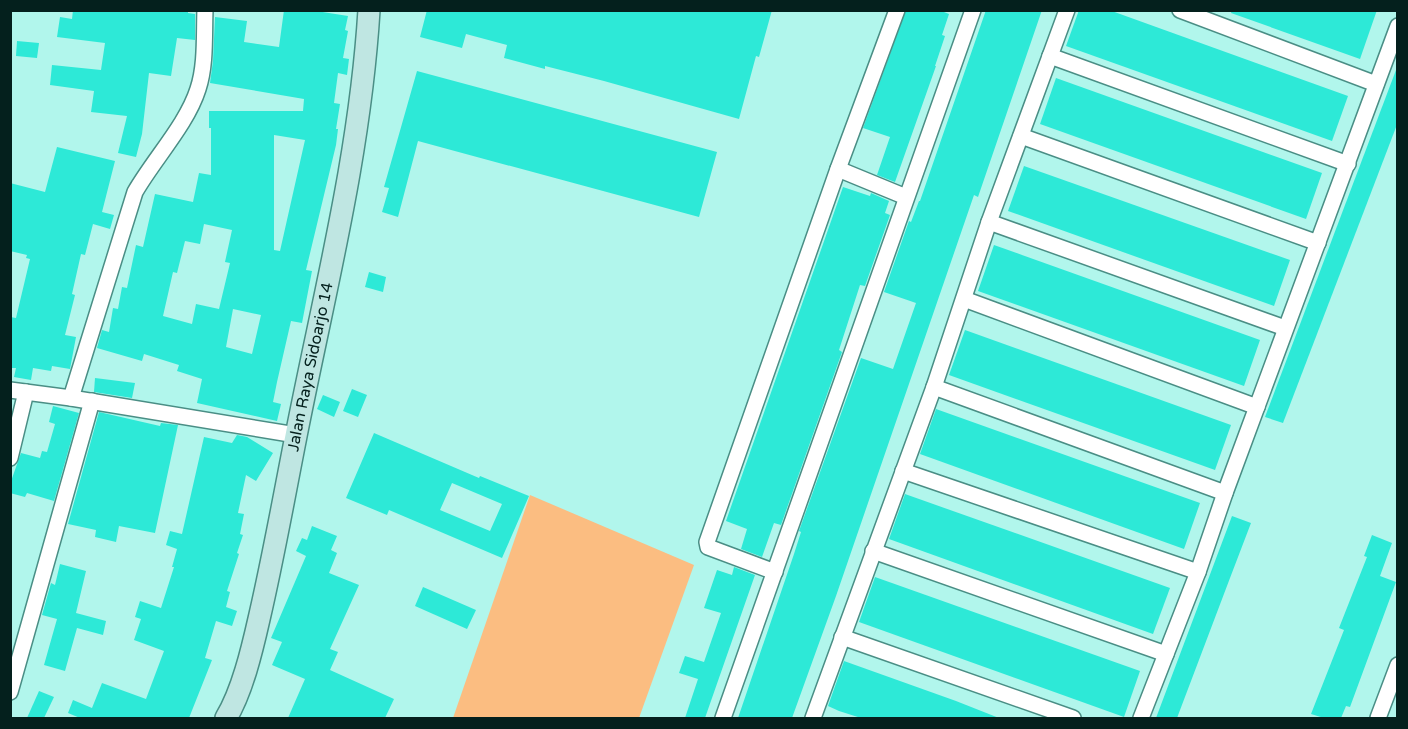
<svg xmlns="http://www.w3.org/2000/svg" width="1408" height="729" font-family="'Varela Round',sans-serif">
  <rect width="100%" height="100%" fill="#b1f6ec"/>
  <!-- green -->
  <path fill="#fbbd81" d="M530 495 694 565 639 718H453Z"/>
  <!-- building -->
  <g fill="#2de9d7" fill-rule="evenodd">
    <path d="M73 10H188V13L195 14V40L177 38 171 76 149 73 142 134 136 157 118 153 127 116 91 112 94 91 50 85 52 65 101 70 105 43 57 37 60 17 72 19Z"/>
    <path d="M284 10H310L348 16 345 30 348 31 343 58 349 59 347 75 338 73 334 103 340 104 336 129H338L336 145 306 270 312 271 302 323 291 321 277 382 273 402 281 404 277 421 197 403 202 379 177 371 179 365 144 354 142 361 97 348 102 330 109 332 113 308 118 309 122 287 127 288 136 245 143 247 155 194 193 202 199 173 211 175V128H209V111H303L304 99 210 83 213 61 215 17 247 21 244 42 279 47ZM274 135 305 140 280 251 274 250ZM204 224 232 230 225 262 230 263 219 309 196 304 192 324 163 316 173 272 177 273 185 241 200 244ZM233 309 261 315 252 354 226 347Z"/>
    <path d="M427 10H772L759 57 756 56 739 119 604 81 545 66V69L504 58 507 45 466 34 462 48 420 37Z"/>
    <path d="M906 10H939L949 14 942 35 945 36 935 66H936L895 182 877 175 890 137 863 128Z"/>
    <path d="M986 10H1042L978 197 974 195 836 596 792 718H738L794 554 801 532 799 531 861 358 893 369 916 303 884 292 909 221 911 222 919 201H920Z"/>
    <path d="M1079 10H1109L1348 96 1332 141 1066 46Z"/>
    <path d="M1232 10H1377L1360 59 1231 13Z"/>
    <path d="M17 41 39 43 37 58 16 56Z"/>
    <path d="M1396 70 1398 122 1283 423 1265 417Z"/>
    <path d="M417 71 717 152 699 217 418 141 398 217 382 212 389 188 384 187Z"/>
    <path d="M1056 78 1322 173 1306 219 1040 124Z"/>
    <path d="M57 147 115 161 102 212 114 215 110 229 93 224 85 255 81 254 72 294 75 295 65 335 76 337 70 369 52 366 51 371 33 368 31 380 14 377 16 368H10V317L16 318 30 259 26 258 27 255 10 251V183L45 192Z"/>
    <path d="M1024 166 1290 260 1274 306 1008 211Z"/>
    <path d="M843 187 870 196 871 193 889 201 885 213 890 215 865 286 860 285 839 350 842 352 781 525 774 523 762 557 741 549 747 529 726 521Z"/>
    <path d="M994 245 1260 340 1244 386 978 291Z"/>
    <path d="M369 272 386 277 383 292 365 287Z"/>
    <path d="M965 330 1231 425 1215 470 949 375Z"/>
    <path d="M95 378 135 383 132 398 94 392Z"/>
    <path d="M352 389 367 395 358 417 343 411Z"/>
    <path d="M323 395 340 402 334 417 317 409Z"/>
    <path d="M53 406 79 413 54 501 27 493 25 497 10 493V484L21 453 40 458 42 451 47 452 55 424 49 422Z"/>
    <path d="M936 409 1200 503 1184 549 920 454Z"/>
    <path d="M99 412 160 426 161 423 178 425 155 533 119 526 116 542 95 537 96 530 68 524Z"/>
    <path d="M374 433 479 478 480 476 529 496 502 558 389 510 387 515 346 498ZM452 483 502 504 490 531 440 510Z"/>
    <path d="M237 435 247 437 273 453 256 481 246 475 238 513 244 514 240 534 243 535 237 553 239 554 227 591 230 592 226 607 237 611 232 626 216 621 205 658 212 660 189 718H80L68 713 73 700 92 708 102 683 146 699 164 651 134 640 141 619 135 617 140 601 161 608 174 567H172L177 549 166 545 170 531 182 534 204 437 232 443Z"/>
    <path d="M905 494 1170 588 1153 634 889 539Z"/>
    <path d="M1232 516 1251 523 1230 578 1177 718H1156Z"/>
    <path d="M312 526 337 536 331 550 337 553 329 573 359 585 330 649 338 652 330 670 394 699 385 718H288L305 679 272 665 282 642 271 638 306 556 296 551 302 538 307 540Z"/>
    <path d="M1372 535 1392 543 1380 576 1396 582 1350 707 1346 706 1341 718H1324L1311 714 1344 630 1339 628 1367 557 1364 556Z"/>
    <path d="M60 564 86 571 76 613 106 621 103 635 77 628 65 671 44 665 57 619 42 615 51 583 55 585Z"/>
    <path d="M734 567 755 575 705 718H685L698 679 679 673 685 656 704 662 721 613 704 608 717 570 732 575Z"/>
    <path d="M875 577 1140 671 1124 717 859 622Z"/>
    <path d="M423 587 476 610 467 629 415 606Z"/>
    <path d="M844 661 956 701 999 718H861L839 711 828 706Z"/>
    <path d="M39 691 54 697 44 718H27Z"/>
  </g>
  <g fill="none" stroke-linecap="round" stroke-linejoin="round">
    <defs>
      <g id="street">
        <path d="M1180 10 1376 84"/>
        <path d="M1050 56 1348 164"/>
        <path d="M1021 136 1318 243"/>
        <path d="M838 169 906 197"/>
        <path d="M989 222 1285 328"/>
        <path d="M964 299 1257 407"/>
        <path d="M934 387 1225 493"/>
        <path d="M10 390 71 398 296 435"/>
        <path d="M71 398 135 192C154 159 187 124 198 89 206 65 204 36 205 10"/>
        <path d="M10 458 26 392"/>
        <path d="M903 471 1198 572"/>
        <path d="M873 551 1166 654"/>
        <path d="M775 572 708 547 707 542 838 169 897 10"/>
        <path d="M842 637 1073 718"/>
        <path d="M10 692 92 401"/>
        <path d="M723 718 973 10"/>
        <path d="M813 718 934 387 989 222 1067 10"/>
        <path d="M1141 718 1198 572 1225 493 1398 26"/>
        <path d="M1378 718 1398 665"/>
      </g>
      <g id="secondary">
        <path id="s1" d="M226 718C242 692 252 650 259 619 273 559 284 497 296 436 324 293 360 157 369 10"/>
      </g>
    </defs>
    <!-- street casing -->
    <use href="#street" stroke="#4a8e85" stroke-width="18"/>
    <!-- secondary casing -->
    <use href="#secondary" stroke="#4a8e85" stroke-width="24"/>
    <!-- street -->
    <use href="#street" stroke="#fff" stroke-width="15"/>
    <!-- secondary -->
    <use href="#secondary" stroke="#bfe6e2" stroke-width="21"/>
  </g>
  <g text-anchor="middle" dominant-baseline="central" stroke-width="4.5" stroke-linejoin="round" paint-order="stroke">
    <!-- street labels -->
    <g font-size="16" fill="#04201d" stroke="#d5fef7">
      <text stroke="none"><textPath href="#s1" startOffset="362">Jalan Raya Sidoarjo 14</textPath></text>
    </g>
  </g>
  <!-- border -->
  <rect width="1408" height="729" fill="none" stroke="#04201d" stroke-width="24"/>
</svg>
